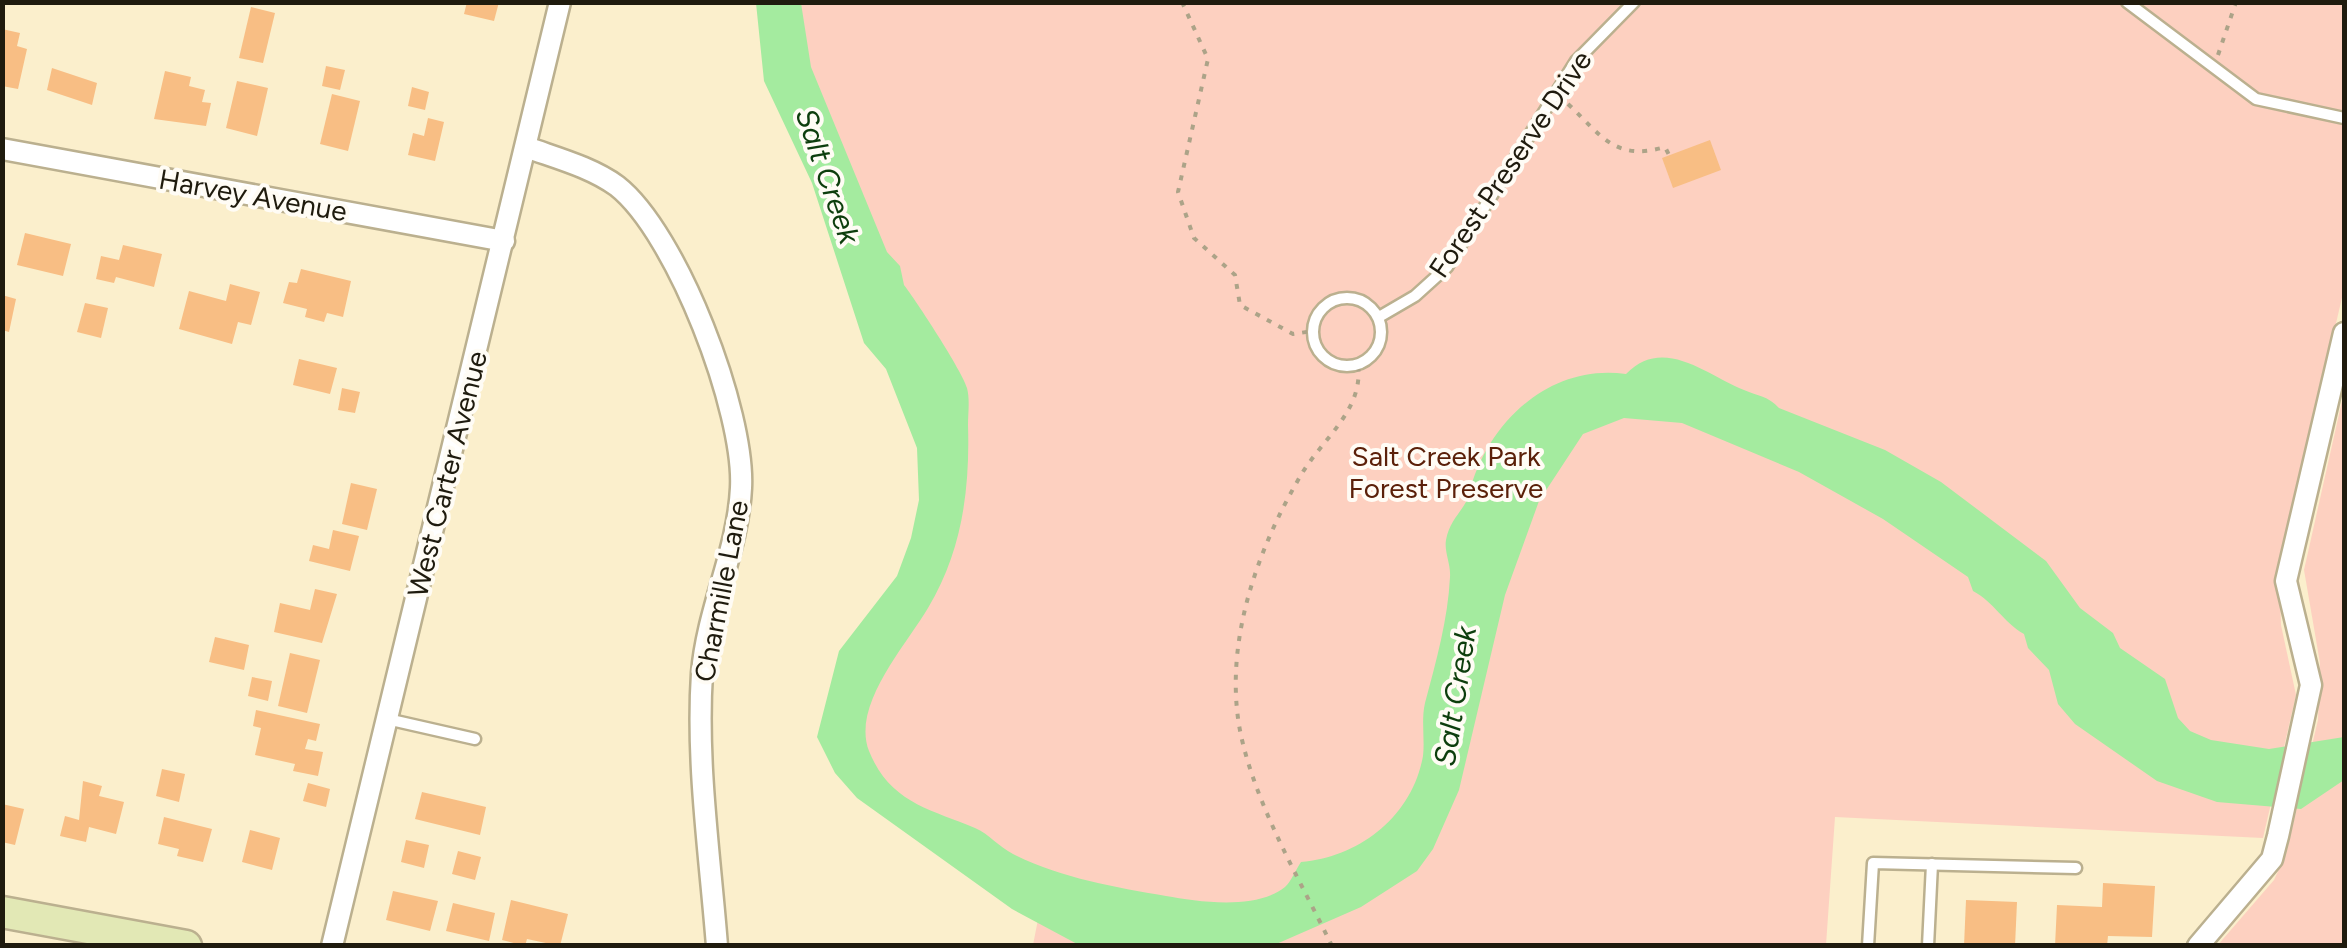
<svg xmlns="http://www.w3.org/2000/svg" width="2347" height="948" font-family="Figtree,sans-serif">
  <rect width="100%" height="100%" fill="#fbefcc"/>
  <!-- green -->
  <g fill="#fdd0c0">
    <path d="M784 3H2344V289L2279 568 2281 625 2296 695 2263 838 1835 817 1826 945H1033L1043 894 875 796 849 712 946 500Z"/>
    <path d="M2344 392V945L2217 946 2274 880 2286 854 2318 720 2320 663 2304 570Z"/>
  </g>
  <!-- water -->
  <path fill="#a4eb9f" d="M756 3H801L811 67 887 252 900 266 904 285C915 299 963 372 967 388 970 399 968 414 968 425 970 490 962 551 928 608 907 644 851 705 869 751 890 803 930 809 975 828 989 834 999 847 1013 854 1061 878 1114 887 1166 896 1199 902 1257 910 1285 887 1291 882 1296 869 1301 862 1359 857 1412 817 1423 756 1425 739 1421 720 1425 703 1436 662 1448 619 1450 577 1451 564 1444 552 1446 540 1450 518 1465 510 1469 494 1486 424 1549 363 1626 374 1663 335 1707 375 1744 390 1758 396 1768 396 1779 408L1885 450 1941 482 2046 561 2080 608 2113 633 2120 648 2165 679 2178 718 2190 731 2211 740 2269 749 2344 737V780L2301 809 2217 802 2157 781 2075 724 2058 704 2049 670 2028 648 2024 634C2003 622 1994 602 1973 591L1968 577 1883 519 1799 472 1682 423 1624 418 1583 434 1539 501 1505 595 1459 790 1433 849 1417 871 1361 907 1274 945H1079L1012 909 857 798 835 773 817 737 839 651 897 576 911 538 919 500 917 448 886 369 864 343 812 183 764 81Z"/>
  <!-- building -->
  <g fill="#f8be84">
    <path d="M467 2H499L494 21 464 14Z"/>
    <path d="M251 7 275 13 263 63 239 58Z"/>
    <path d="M2 29 20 33 17 46 27 49 18 89 2 86Z"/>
    <path d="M326 66 345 70 340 90 322 86Z"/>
    <path d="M52 68 97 83 92 105 47 90Z"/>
    <path d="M165 71 191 77 189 86 205 90 202 102 211 103 206 126 154 119Z"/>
    <path d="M237 81 268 88 257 136 226 128Z"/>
    <path d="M412 87 429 92 425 110 408 106Z"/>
    <path d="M332 94 360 101 348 151 320 144Z"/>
    <path d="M428 118 444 122 435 161 408 155 413 133 424 136Z"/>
    <path d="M1710 140 1721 170 1673 188 1662 158Z"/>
    <path d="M25 233 71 244 63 276 17 265Z"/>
    <path d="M123 245 162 254 154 287 116 277 114 283 96 279 101 256 119 260Z"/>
    <path d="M301 269 351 281 343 317 327 313 324 322 305 317 307 309 283 303 289 282 297 283Z"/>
    <path d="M230 284 260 292 251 325 238 322 232 344 179 329 189 291 226 301Z"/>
    <path d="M2 295 16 299 9 332 2 330Z"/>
    <path d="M85 303 108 308 101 338 77 332Z"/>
    <path d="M299 359 337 368 330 394 293 385Z"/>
    <path d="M342 388 360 392 355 413 338 410Z"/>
    <path d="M351 483 377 489 367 530 342 524Z"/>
    <path d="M333 530 359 536 350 571 309 561 313 545 329 549Z"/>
    <path d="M315 589 337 594 322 643 274 632 280 603 310 610Z"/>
    <path d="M215 637 249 645 244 670 209 662Z"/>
    <path d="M290 653 320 660 307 713 278 706Z"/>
    <path d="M252 677 272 681 268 701 248 696Z"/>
    <path d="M256 710 320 724 316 741 308 739 305 749 323 752 318 776 293 771 295 764 255 755 261 728 253 726Z"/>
    <path d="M162 769 185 774 179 802 156 796Z"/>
    <path d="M83 781 102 786 99 796 124 802 116 834 89 827 86 842 60 836 65 816 79 820Z"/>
    <path d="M308 783 330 789 326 807 303 801Z"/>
    <path d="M422 792 486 807 480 835 415 819Z"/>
    <path d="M2 804 24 809 15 845 2 842Z"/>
    <path d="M164 817 212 829 203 862 177 856 179 849 158 844Z"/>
    <path d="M250 830 280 838 272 870 242 862Z"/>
    <path d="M406 840 429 845 424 868 401 862Z"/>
    <path d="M458 851 481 857 475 880 452 874Z"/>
    <path d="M2103 883 2155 886 2152 937 2108 936 2107 946H2055L2057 905 2102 907Z"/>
    <path d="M393 891 438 901 430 931 386 920Z"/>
    <path d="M511 900 568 914 560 946 527 939 525 946 502 940Z"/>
    <path d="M1966 900 2017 902 2015 946H1964Z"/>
    <path d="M453 903 495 913 489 941 446 931Z"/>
  </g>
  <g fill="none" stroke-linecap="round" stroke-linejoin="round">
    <defs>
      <g id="lane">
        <path d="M2127 2 2256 99 2344 118"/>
        <circle cx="1347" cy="332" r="34"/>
        <path d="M1379 317 1415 296 1447 267 1576 61 1634 2"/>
        <path d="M387 719 475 739"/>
        <path d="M1868 946 1873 863 2076 868"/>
        <path d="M1928 946 1932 864"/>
      </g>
      <g id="street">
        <path d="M526 147C556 158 591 167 617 186 677 233 745 412 741 488 738 551 707 610 702 673 696 763 710 856 717 946"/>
        <path d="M2 149 504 241"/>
        <path d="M332 946 560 2"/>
        <path d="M2198 946 2272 859 2278 836 2311 685 2286 581 2344 333"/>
      </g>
      <path id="secondary" d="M2 912 186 946"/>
    </defs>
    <!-- lane casing -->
    <use href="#lane" stroke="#bbb08f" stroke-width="15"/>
    <!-- street casing -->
    <use href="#street" stroke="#bbb08f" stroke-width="25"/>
    <!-- secondary casing -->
    <use href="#secondary" stroke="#bbb08f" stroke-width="35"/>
    <!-- path -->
    <g stroke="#aca388" stroke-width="4" stroke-dasharray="5 8" stroke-linecap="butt">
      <path d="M1182 2 1208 59 1178 192 1194 238 1235 275 1240 305 1293 334 1313 331"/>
      <path d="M2218 55 2236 2"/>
      <path d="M1568 104C1601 135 1615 162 1665 147L1669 155"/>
      <path d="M2344 612V824"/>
      <path d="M1332 946C1301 882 1260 813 1243 744 1220 653 1255 553 1301 475 1323 438 1364 410 1358 364"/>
    </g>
    <!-- lane -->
    <use href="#lane" stroke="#fff" stroke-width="10"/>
    <!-- street -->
    <use href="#street" stroke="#fff" stroke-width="20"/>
    <!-- secondary -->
    <use href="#secondary" stroke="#e2e8b5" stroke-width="30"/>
  </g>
  <g text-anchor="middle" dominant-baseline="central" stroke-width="8" stroke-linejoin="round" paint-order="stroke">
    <!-- street labels -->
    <g font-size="28" fill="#1f1b0e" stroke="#fffcf5">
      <text transform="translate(1510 164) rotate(-56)">Forest Preserve Drive</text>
      <text transform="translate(253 195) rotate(10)">Harvey Avenue</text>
      <text transform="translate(447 474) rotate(-76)">West Carter Avenue</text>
      <text transform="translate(721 591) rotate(-79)">Charmille Lane</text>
    </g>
    <!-- park labels -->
    <g font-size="28" fill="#5b2009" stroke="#fffcf5">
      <text x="1446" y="456">Salt Creek Park<tspan x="1446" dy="32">Forest Preserve</tspan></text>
    </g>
    <!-- water labels -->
    <g font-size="30" font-style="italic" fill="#0d3e0d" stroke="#fffcf5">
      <text transform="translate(828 176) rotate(71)">Salt Creek</text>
      <text transform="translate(1455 696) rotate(-81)">Salt Creek</text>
    </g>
  </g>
  <!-- border -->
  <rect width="2347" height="948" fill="none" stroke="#1f1b0e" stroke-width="10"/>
</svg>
